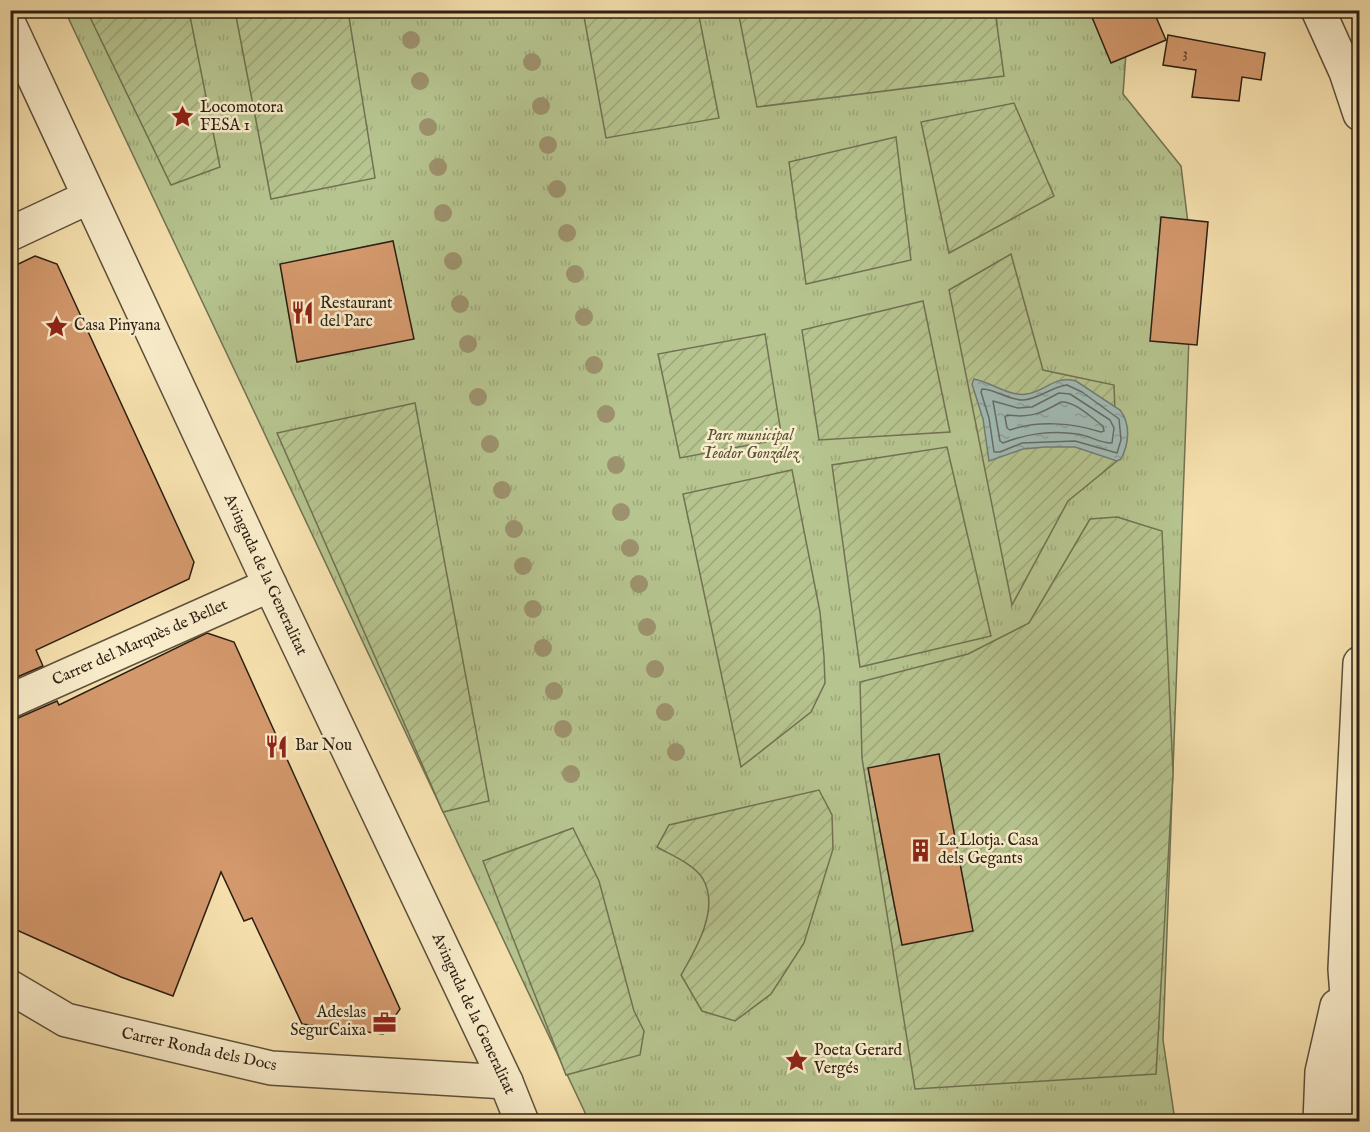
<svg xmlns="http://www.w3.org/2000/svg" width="1370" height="1132" font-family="'IM FELL English',serif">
  <defs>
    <pattern id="grass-tufts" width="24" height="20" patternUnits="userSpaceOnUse" patternTransform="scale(1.5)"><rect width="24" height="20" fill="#b6c48f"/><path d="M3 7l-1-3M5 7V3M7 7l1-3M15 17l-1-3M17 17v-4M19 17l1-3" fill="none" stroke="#9da87a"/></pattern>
    <pattern id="garden-furrows" width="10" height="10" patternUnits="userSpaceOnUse" patternTransform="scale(1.5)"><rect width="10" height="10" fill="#b6c48f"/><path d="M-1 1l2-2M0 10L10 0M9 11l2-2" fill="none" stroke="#9da87a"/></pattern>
    <pattern id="water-ripples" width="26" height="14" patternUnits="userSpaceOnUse" patternTransform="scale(1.5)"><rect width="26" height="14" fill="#a1bbb6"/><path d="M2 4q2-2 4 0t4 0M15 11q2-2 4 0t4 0" fill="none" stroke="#8ba09c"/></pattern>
  </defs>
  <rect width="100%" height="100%" fill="#f6e1ae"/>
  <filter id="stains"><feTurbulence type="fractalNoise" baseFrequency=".00333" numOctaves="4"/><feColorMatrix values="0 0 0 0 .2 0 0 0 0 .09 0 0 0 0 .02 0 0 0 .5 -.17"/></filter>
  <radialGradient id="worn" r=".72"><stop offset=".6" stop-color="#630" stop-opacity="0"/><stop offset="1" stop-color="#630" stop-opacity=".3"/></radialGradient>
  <!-- grass -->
  <path fill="url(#grass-tufts)" stroke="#717252" stroke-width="1.5" d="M65 11H1133L1127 39 1123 94 1181 166 1192 256 1163 1040 1175 1121H589Z"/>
  <!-- garden -->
  <g fill="url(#garden-furrows)" stroke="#717252" stroke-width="1.5">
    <path d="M87 11H189L220 167 171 185Z"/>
    <path d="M235 11H348L375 178 271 199Z"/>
    <path d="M583 11H698L719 118 606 138Z"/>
    <path d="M738 11H995L1004 76 757 107Z"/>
    <path d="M1014 103 1054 196 949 253 921 122Z"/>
    <path d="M896 137 911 260 806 284 789 162Z"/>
    <path d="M1011 254 1043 370 1114 385 1117 461 1068 501 1012 605 949 290Z"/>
    <path d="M923 301 950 432 819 440 802 330Z"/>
    <path d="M765 334 782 439 680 458 658 354Z"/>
    <path d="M415 403 489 801 443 812 277 433Z"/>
    <path d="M947 447 991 636 860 667 832 465Z"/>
    <path d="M792 470 820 612 824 657 825 683 811 712 741 767 683 494Z"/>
    <path d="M1117 517 1162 531 1173 773 1156 1074 915 1089 862 758 860 682 968 654 1029 623 1090 519Z"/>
    <path d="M819 790 832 815 833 849 804 943 771 994 735 1021 702 1011 681 975C696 949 720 909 703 879 694 864 671 855 657 847L669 825Z"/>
    <path d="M573 828 599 881 634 1011 644 1031 640 1055 566 1075 483 861Z"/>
  </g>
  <!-- water -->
  <path fill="url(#water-ripples)" stroke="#727d75" stroke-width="1.5" d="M974 379C991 382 1009 397 1027 394 1046 391 1055 375 1076 381L1120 410C1131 424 1129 444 1121 459L1117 461 1075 447H1045L1023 449 989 461 983 419 972 384Z"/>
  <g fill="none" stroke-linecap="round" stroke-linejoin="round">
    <!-- shore -->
    <g stroke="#666d65" stroke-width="1.5">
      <path d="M1067 385 1082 392 1119 419 1121 440 1117 453 1075 441 1022 443 1000 452H994L989 418 981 392 982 389C995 389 1008 400 1023 400 1039 399 1051 387 1067 385Z"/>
      <path d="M1059 393 1070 394 1110 420 1114 428 1112 443C1101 444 1089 435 1077 434 1052 430 1025 434 1003 443L1000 441 993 401 1018 408 1032 407Z"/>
      <path d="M1061 402C1075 401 1092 418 1103 426L1104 431 1101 432C1073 423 1038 420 1010 430L1007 428 1005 417 1007 415C1031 418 1040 414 1061 402Z"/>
    </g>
  </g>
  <!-- building -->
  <g fill="#d3986c" stroke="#2c1f14" stroke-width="1.5">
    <path d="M1089 10H1153L1166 40 1111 63Z"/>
    <path d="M1168 35 1265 53 1261 80 1242 77 1239 101 1192 97 1196 70 1163 65Z"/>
    <path d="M1161 217 1208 222 1197 345 1150 341Z"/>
    <path d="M393 241 414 339 297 362 280 264Z"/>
    <path d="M35 256 57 264 194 562 189 579 36 650 43 666 10 680V268Z"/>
    <path d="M207 633 234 642 400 1009 383 1034 302 1024 252 918 244 921 221 872 173 996 121 977 10 927V719L18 718 57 701 59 705Z"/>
    <path d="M939 754 973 931 902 945 868 768Z"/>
  </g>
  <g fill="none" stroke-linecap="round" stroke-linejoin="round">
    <defs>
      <g id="minor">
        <path d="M1318 10 1346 72 1360 114"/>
        <path d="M10 26 270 585 506 1082 522 1122"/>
        <path d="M10 234 89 197"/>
        <path d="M10 701 270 585"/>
        <path d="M10 987 66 1020 271 1068 506 1082"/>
        <path d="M1320 1122 1322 1072 1337 1006"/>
        <path d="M1350 1122 1352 1065 1345 969 1360 663"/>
      </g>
    </defs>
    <!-- minor casing -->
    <use href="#minor" stroke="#5e503a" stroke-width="36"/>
    <!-- minor -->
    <use href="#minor" stroke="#f9ecca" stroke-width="33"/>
  </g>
  <!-- trees -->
  <g fill="#9d926e">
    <circle cx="411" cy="40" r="9"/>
    <circle cx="532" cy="62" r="9"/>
    <circle cx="420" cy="81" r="9"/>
    <circle cx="541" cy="106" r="9"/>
    <circle cx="428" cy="127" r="9"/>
    <circle cx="548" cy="145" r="9"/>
    <circle cx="438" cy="167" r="9"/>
    <circle cx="557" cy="189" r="9"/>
    <circle cx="443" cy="213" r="9"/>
    <circle cx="567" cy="233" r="9"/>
    <circle cx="453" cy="261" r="9"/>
    <circle cx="575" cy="274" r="9"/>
    <circle cx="460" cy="304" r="9"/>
    <circle cx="584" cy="317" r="9"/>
    <circle cx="468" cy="344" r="9"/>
    <circle cx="594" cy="365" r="9"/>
    <circle cx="478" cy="397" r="9"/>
    <circle cx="606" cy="414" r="9"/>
    <circle cx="490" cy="444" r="9"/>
    <circle cx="616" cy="465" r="9"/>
    <circle cx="502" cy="490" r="9"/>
    <circle cx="621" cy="512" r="9"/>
    <circle cx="514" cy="529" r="9"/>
    <circle cx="630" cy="548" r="9"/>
    <circle cx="523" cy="566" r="9"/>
    <circle cx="639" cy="584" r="9"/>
    <circle cx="533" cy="609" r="9"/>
    <circle cx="647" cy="627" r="9"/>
    <circle cx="543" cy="648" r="9"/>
    <circle cx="655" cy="669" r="9"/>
    <circle cx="554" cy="691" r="9"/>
    <circle cx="665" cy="712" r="9"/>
    <circle cx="563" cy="729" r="9"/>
    <circle cx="676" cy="752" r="9"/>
    <circle cx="571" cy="774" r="9"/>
  </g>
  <!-- icons -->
  <defs>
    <symbol id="sight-bare" viewBox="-9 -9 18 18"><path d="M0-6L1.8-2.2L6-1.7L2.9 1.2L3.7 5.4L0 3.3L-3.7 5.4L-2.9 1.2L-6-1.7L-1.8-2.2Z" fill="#8f2418" stroke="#f9ecca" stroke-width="2.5" paint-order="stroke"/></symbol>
    <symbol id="restaurant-bare" viewBox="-9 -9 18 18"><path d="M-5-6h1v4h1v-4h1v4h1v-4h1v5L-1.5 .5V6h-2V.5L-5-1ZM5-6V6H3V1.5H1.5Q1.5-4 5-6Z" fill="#8f2418" stroke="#f9ecca" stroke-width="2.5" paint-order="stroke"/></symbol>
    <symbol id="building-bare" viewBox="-9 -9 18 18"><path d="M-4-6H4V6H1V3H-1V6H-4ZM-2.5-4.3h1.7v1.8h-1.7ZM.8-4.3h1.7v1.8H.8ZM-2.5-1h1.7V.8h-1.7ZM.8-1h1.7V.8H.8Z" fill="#8f2418" stroke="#f9ecca" stroke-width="2.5" paint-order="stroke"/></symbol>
    <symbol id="office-bare" viewBox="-9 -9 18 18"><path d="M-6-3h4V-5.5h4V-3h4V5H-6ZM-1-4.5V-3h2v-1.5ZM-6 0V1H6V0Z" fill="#8f2418" stroke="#f9ecca" stroke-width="2.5" paint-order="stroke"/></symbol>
  </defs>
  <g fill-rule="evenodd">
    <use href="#sight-bare" x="166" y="100" width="33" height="33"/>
    <use href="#restaurant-bare" x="286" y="296" width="33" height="33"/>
    <use href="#sight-bare" x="40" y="310" width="33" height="33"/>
    <use href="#restaurant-bare" x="260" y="730" width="33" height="33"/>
    <use href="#building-bare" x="904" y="834" width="33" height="33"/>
    <use href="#office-bare" x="368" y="1006" width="33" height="33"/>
    <use href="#sight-bare" x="780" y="1044" width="33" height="33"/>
  </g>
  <g text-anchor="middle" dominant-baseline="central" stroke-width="5" stroke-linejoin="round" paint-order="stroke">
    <!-- number labels -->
    <g font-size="14" fill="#563d2a">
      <text x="1185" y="54">3</text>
    </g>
    <!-- poi labels -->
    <g font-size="16" fill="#2c1f14" stroke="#f9ecca" text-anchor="start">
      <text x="200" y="108">Locomotora<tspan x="200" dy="18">FESA 1</tspan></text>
      <text x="320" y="304">Restaurant<tspan x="320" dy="18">del Parc</tspan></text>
      <text x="74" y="326">Casa Pinyana</text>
      <text x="295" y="746">Bar Nou</text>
      <text x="938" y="841">La Llotja. Casa<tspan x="938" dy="18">dels Gegants</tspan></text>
      <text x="366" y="1013" text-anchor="end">Adeslas<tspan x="366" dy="18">SegurCaixa</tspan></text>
      <text x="814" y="1051">Poeta Gerard<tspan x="814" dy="18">Vergés</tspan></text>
    </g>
    <!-- park labels -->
    <g font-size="16" font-style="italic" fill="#555139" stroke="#f9ecca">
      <text x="750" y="436">Parc municipal<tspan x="750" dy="18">Teodor González</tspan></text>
    </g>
    <!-- street labels -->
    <g font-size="16" fill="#2c1f14" stroke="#f9ecca">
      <text transform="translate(265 575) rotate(65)">Avinguda de la Generalitat</text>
      <text transform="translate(140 643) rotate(-24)">Carrer del Marquès de Bellet</text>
      <text transform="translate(473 1014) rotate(65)">Avinguda de la Generalitat</text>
      <text transform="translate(199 1050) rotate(12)">Carrer Ronda dels Docs</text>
    </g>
  </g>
  <!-- margin -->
  <rect width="1370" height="1132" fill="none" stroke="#f6e1ae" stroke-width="36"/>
  <rect x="12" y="12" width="1346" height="1108" fill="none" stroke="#2c1f14" stroke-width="3"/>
  <rect x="18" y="18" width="1334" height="1096" fill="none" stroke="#2c1f14" stroke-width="1.5"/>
  <rect width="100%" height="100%" filter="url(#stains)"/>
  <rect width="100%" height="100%" fill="url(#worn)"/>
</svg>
